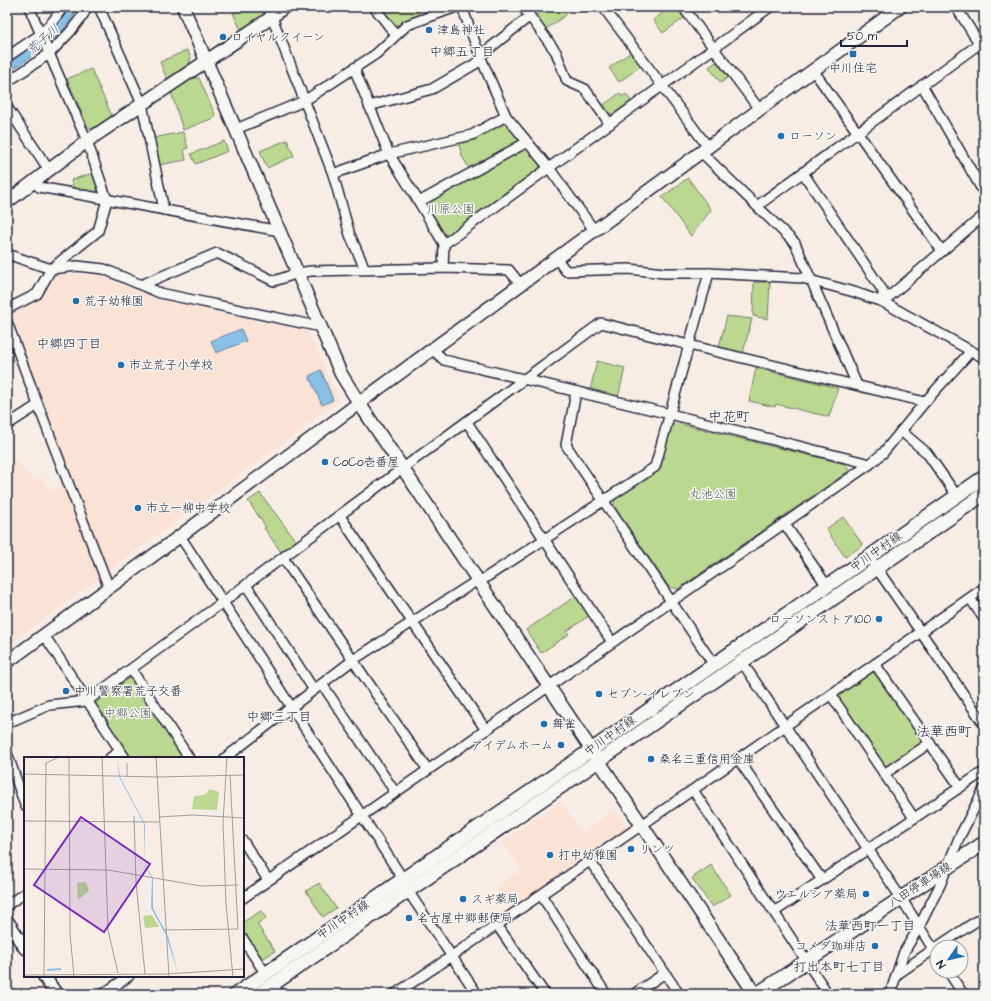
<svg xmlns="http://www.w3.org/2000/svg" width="991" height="1001" font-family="'Architects Daughter','Klee One',sans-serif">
  <rect width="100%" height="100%" fill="#f8ede5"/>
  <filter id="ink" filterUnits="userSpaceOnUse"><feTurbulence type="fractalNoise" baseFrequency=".025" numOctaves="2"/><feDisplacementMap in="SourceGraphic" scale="8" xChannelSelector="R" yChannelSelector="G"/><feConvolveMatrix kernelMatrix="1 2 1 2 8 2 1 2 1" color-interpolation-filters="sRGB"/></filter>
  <g filter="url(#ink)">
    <!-- built -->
    <g fill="#fae2d5">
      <path d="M54 273 103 276 160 300 309 332 331 383 339 398 338 402 107 572 10 317 12 312 40 298Z"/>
      <path d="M16 459 33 479 41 477 49 491 64 485 99 578 7 646V465Z"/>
      <path d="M561 801 582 832 615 810 626 826 625 830 511 910 495 887 521 869 502 841Z"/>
    </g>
    <!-- green -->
    <g fill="#bad890" stroke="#6e7d66">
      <path d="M247 7H261L263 11 262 16 241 30 233 13Z"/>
      <path d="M380 7H413L420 15 405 20 399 25H395Z"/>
      <path d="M547 7H562L567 14 545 30 535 16Z"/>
      <path d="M671 7H676L684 18 663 33 653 20Z"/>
      <path d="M187 50 191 58 189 64 167 79 160 62Z"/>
      <path d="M631 52 641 66 619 82 609 68Z"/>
      <path d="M716 62 728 77 721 83 709 67Z"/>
      <path d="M91 69 112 116 92 129 88 127 67 79Z"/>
      <path d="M191 78H199L216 117 183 130 171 92Z"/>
      <path d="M620 93 622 97 626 94 631 101 613 114H609L602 106Z"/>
      <path d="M502 121 506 122 519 138V143L470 170 462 156 458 141Z"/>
      <path d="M183 132 188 148 184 149 186 160 159 165 153 138Z"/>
      <path d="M287 140 294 156 267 168 260 151Z"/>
      <path d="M224 141 228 151 196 164 191 154Z"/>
      <path d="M526 147 540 164V168L448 236 443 235 426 206 427 201Z"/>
      <path d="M93 173 98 188 95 194 74 190 71 180Z"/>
      <path d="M688 178 711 210 691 236 662 197Z"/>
      <path d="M754 282H770L768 319 753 316Z"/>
      <path d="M727 316 752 319 743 353 719 347Z"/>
      <path d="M597 361 625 368 618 398 590 391Z"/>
      <path d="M756 368 838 388 829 417 776 404 775 407 749 401Z"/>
      <path d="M676 423 845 464 849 471 678 589 669 587 614 506 615 498 658 470 672 425Z"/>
      <path d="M260 493 296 541 281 552 264 528 266 527 248 501Z"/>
      <path d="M843 517 863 545 845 557 826 529Z"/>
      <path d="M576 596 590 615 567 631 569 634 541 653 526 630Z"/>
      <path d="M872 672 878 674 923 740 922 745 888 768 882 766 837 699 838 695Z"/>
      <path d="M129 678H133L184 758H131L96 705 97 702Z"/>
      <path d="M711 865 731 895 712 907 692 878Z"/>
      <path d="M319 883 336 908 323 917 306 891Z"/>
      <path d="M261 911 266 918 257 924 275 951 262 959 243 931V922Z"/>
    </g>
    <!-- water -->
    <g fill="#89c0e7" stroke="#6081a2">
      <path d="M69 7H78C63 38 35 54 7 73V62L42 38 62 19Z"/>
      <path d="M241 329 246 341 216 353 211 341Z"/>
      <path d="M321 370 333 400 322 405 309 376Z"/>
    </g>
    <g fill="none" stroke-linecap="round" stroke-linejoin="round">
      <defs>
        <g id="minor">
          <path d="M99 7 142 104 164 210"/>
          <path d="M268 7 333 174 350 235 365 269"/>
          <path d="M374 7 396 35"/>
          <path d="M462 7 480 56 506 116 549 168 594 230"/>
          <path d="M523 7 556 52 567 81 585 89 610 124"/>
          <path d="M603 7 708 147"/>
          <path d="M683 7 759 109"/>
          <path d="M956 7 984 51"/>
          <path d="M480 56 530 16"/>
          <path d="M7 57 41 34 53 21 63 7"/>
          <path d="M354 68 389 154 419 202 444 244 443 268"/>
          <path d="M813 70 942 251"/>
          <path d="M7 82 49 54 70 32 83 15 87 7"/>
          <path d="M922 85 984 193"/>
          <path d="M369 106 432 89 482 60"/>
          <path d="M7 107 49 170"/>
          <path d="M236 129 304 101 376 54 407 25 456 7"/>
          <path d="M701 152 795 243 857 385"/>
          <path d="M803 173 883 291V302L984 215"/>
          <path d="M333 174 389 154 472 135 506 116"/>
          <path d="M34 181 39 187 280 231"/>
          <path d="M419 202 527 142"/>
          <path d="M757 206 979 44 984 39"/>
          <path d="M444 244 714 48 770 7"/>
          <path d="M7 254 51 269 77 266 104 269 160 293 321 327"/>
          <path d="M556 258 566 271 629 269 664 273H709L802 278 854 292 883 302 984 358"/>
          <path d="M141 285 217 253 274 281 298 273 311 271 443 268 509 270 520 284"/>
          <path d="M7 309 37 294 51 269 98 231 107 200 87 141 29 7"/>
          <path d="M7 322 38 405 109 588"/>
          <path d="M432 349 444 360 670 414 870 464"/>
          <path d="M576 392 566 445 714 665"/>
          <path d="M467 422 612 642"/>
          <path d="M7 425 38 405"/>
          <path d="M901 431 927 453 957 496"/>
          <path d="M340 516 486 730"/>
          <path d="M784 523 827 586"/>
          <path d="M180 536 403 879 408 891 477 994"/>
          <path d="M869 557 984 724"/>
          <path d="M283 558 428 770"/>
          <path d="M479 582 655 467 709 273"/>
          <path d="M246 585 314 690"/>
          <path d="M970 598 984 619"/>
          <path d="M44 635 125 758"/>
          <path d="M742 662 901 898 937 955"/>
          <path d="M875 664 960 787"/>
          <path d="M131 669 189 758"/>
          <path d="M322 684 395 792"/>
          <path d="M831 695 914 818"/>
          <path d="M7 723 49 705 87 701 223 602 403 468 601 323 689 345 925 402"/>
          <path d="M7 753 25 805"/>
          <path d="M110 758 120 751"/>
          <path d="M225 758 353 660 478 580"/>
          <path d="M738 759 822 880"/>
          <path d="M884 774 930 743"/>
          <path d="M693 790 828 994"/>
          <path d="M243 841 268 880"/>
          <path d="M590 861 679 994"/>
          <path d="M541 895 606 994"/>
          <path d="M243 898 870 464 883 453 925 402 971 351"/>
          <path d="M7 905 25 893"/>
          <path d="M774 912 980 774"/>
          <path d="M497 925 545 994"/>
          <path d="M243 939 265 973"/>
          <path d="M937 947 984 916"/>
          <path d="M948 971 963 994"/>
          <path d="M896 975 937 947"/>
          <path d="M273 985 279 994"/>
          <path d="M103 994 129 976"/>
          <path d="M395 994 452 956 875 664 984 588"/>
          <path d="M634 994 665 973"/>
          <path d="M890 994 904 952 919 927 940 885 959 838 984 789"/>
        </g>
        <g id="tertiary">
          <path d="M183 7 341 374 359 403 755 994"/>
          <path d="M7 202 87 141 272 17 284 7"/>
          <path d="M7 662 180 536 359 403 708 147 900 7"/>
          <path d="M7 921 25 948"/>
          <path d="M44 976 56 994"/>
        </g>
        <g id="secondary">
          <path d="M236 994 591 750 984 477"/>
          <path d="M259 994 408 891 619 747 984 494"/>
          <path d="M757 994 984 843"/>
        </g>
      </defs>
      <!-- minor casing -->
      <use href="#minor" stroke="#22223b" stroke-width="12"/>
      <!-- tertiary casing -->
      <use href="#tertiary" stroke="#22223b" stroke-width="15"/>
      <!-- secondary casing -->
      <use href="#secondary" stroke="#22223b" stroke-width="16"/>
      <!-- minor -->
      <use href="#minor" stroke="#f6f6f2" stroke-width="9"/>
      <!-- tertiary -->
      <use href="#tertiary" stroke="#f6f6f2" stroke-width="12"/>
      <!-- secondary -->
      <use href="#secondary" stroke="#f6f6f2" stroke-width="13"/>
    </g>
  </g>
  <!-- markers -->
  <g fill="#1f6fb2" stroke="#f6f6f2" stroke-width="1.5">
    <circle cx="429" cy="30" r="4"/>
    <circle cx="223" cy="37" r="4"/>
    <rect x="849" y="50" width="8" height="8" rx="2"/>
    <circle cx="781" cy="136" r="4"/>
    <circle cx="76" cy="301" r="4"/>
    <circle cx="121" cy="365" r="4"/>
    <circle cx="325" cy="462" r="4"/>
    <circle cx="138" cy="508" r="4"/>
    <circle cx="879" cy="619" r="4"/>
    <circle cx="66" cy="691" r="4"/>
    <circle cx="599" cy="694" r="4"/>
    <circle cx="544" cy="724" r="4"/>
    <circle cx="561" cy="745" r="4"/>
    <circle cx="651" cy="759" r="4"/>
    <circle cx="631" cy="849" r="4"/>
    <circle cx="550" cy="855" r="4"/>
    <circle cx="866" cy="894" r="4"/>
    <circle cx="463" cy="899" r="4"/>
    <circle cx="409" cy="918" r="4"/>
    <circle cx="875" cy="946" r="4"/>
  </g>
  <g text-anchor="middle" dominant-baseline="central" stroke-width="3" stroke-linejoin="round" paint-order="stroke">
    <!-- poi labels -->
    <g font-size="12" fill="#22223b" stroke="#f6f6f2" text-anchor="start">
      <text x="437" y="30">津島神社</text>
      <text x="231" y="37">ロイヤルクイーン</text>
      <text x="853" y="68" text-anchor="middle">中川住宅</text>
      <text x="789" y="136">ローソン</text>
      <text x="84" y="301">荒子幼稚園</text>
      <text x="129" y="365">市立荒子小学校</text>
      <text x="333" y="462">CoCo壱番屋</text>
      <text x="146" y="508">市立一柳中学校</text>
      <text x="871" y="619" text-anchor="end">ローソンストア100</text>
      <text x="74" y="691">中川警察署荒子交番</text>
      <text x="607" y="694">セブン-イレブン</text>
      <text x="552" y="724">舞雀</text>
      <text x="553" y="745" text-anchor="end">アイデムホーム</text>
      <text x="659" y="759">桑名三重信用金庫</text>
      <text x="639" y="849">リンツ</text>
      <text x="558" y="855">打中幼稚園</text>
      <text x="858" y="894" text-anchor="end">ウエルシア薬局</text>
      <text x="471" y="899">スギ薬局</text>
      <text x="417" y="918">名古屋中郷郵便局</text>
      <text x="867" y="946" text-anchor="end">コメダ珈琲店</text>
    </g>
    <!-- park labels -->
    <g font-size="12" fill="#505954" stroke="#f6f6f2">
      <text x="451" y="209">川原公園</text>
      <text x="713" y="494">丸池公園</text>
      <text x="128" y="713">中郷公園</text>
    </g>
    <!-- street labels -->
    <g font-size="12" fill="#22223b" stroke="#f6f6f2">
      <text transform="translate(876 552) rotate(-35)">中川中村線</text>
      <text transform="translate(610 736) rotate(-35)">中川中村線</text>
      <text transform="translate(920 885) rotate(-33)">八田停車場線</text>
      <text transform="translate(343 920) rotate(-34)">中川中村線</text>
    </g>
    <!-- water labels -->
    <g font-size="13" font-style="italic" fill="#465977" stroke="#f6f6f2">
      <text transform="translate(43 40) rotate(-41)">荒子川</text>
    </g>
    <!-- neighbourhood labels -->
    <g font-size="13" fill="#22223b" stroke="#f6f6f2">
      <text x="462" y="52">中郷五丁目</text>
      <text x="69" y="344">中郷四丁目</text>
      <text x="279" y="717">中郷三丁目</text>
      <text x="870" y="926">法華西町一丁目</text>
      <text x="839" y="967">打出本町七丁目</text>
    </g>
    <!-- quarter labels -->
    <g font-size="14" fill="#22223b" stroke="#f6f6f2">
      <text x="729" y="417">中花町</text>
      <text x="944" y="732">法華西町</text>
    </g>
  </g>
  <!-- overview -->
  <g transform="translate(24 757)">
    <rect width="220" height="220" fill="#f8ede5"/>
    <path d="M186 32 195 35 193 53 168 52 170 39 180 38ZM62 125 65 134 54 143 53 126ZM128 158 135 170 121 171 119 159Z" fill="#bad890"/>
    <path d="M93 0 96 20 121 67V108L129 121V151L144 179 155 220 142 178 127 151 128 121 121 109 120 67 95 20Z" fill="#89c0e7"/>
    <path fill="none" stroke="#89c0e7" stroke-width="2" d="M23 213 37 212"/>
    <path fill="none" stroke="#a29ca1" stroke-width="1" d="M45 0 46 177 50 219M78 0 84 173 94 216M132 0 145 220M203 0 199 65 202 147 209 220M0 17 133 20 220 18M206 18 214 172M103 19V6M110 59 112 125 121 217M135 60 168 58 220 61M0 64 136 65M0 112 84 113 177 129 214 128M139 173 214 172M0 218 143 217 220 212M20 219 22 6 35 0"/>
    <path fill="#7b2cbf" fill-opacity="0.15" stroke="#7b2cbf" stroke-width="2" d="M57 60 126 107 80 175 10 128Z"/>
    <rect width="220" height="220" fill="none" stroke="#22223b" stroke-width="2"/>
  </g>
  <!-- margin -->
  <rect width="991" height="1001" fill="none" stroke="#f6f6f2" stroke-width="24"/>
  <rect x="12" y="12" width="967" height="977" fill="none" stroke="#22223b" stroke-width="1.5" filter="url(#ink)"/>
  <!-- north arrow -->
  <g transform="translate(949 959) rotate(236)"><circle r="19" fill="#f6f6f2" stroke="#a1a1a9"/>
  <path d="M0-3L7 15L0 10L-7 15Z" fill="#1f6fb2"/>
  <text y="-6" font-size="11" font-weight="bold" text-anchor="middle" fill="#22223b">N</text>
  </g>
  <!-- scale -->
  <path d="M841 40v6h66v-6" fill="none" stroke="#22223b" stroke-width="2"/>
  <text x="847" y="40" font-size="12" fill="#22223b" stroke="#f6f6f2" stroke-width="3" paint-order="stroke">50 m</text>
</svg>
